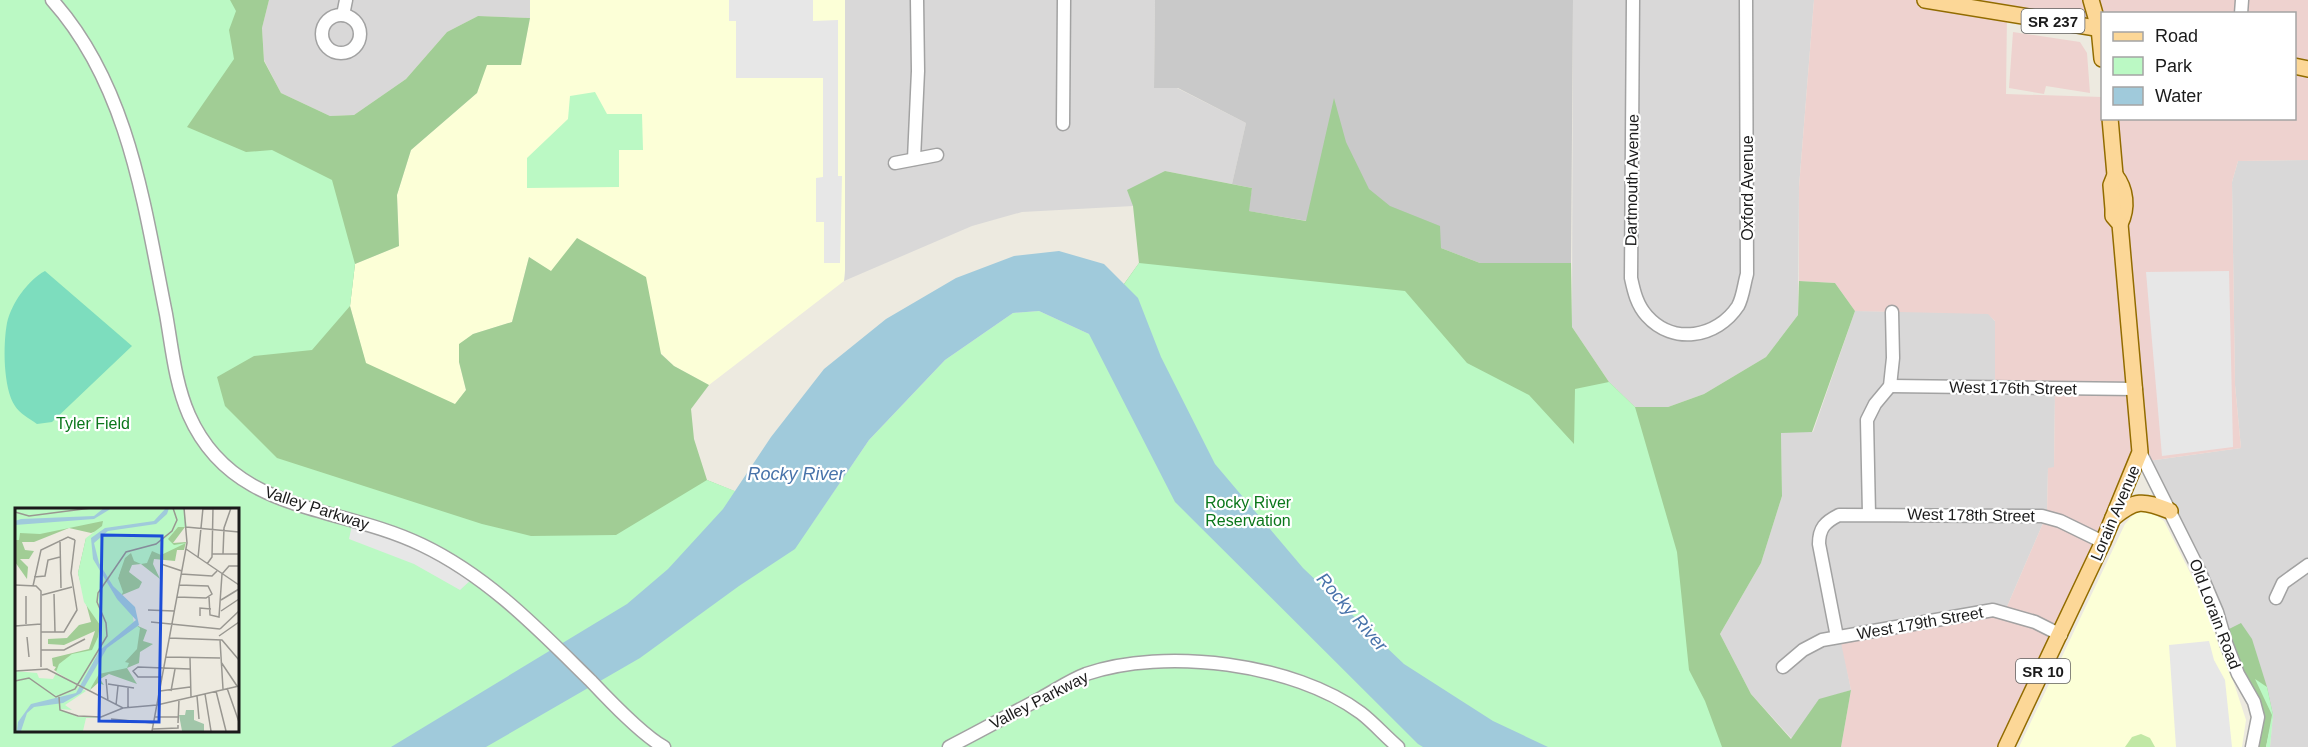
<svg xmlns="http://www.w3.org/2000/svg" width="2308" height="747" font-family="Helvetica,sans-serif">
  <rect width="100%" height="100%" fill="#edeae0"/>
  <!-- residential -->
  <g fill="#d9d8d8">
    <path d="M269 0H530V18L478 16 447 32 406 79 354 115 330 116 281 93 264 60 262 28Z"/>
    <path d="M845 0H1155L1154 88H1177L1246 123 1232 184 1165 171 1133 206 1022 212 972 226 844 281 845 270Z"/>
    <path d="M1573 0H1814L1799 187 1798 315 1766 357 1704 394 1668 407H1635L1609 382 1572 327Z"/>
    <path d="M2308 160V747H2270L2273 714 2227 630 2148 461 2241 448 2235 385 2232 182 2238 161Z"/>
    <path d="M1855 311 1988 313 2055 392 2054 468H2048L2047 514 2006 609 1841 638 1851 690 1819 700 1792 739 1751 694 1720 634 1761 563 1782 496 1781 432H1813Z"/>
  </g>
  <!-- commercial -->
  <g fill="#eed2cf">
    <path d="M1814 0H1925L2007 13 2006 94 2102 97V118L2110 119 2136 389 1995 388V321L1988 314 1855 311 1835 283 1799 281V187Z"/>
    <path d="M1944 0H2308V160L2238 161 2232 182 2235 385 2241 448 2148 461 2112 119 2294 118V14H2102V37Z"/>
    <path d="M2013 32 2080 42 2087 53 2090 93 2046 86 2044 94 2009 88Z"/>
    <path d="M2134 391 2138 450 2004 747H1841L1851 690 1840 638 2006 609 2047 514 2048 468 2054 467 2055 392Z"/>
  </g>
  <!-- education -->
  <g fill="#fcffd7">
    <path d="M530 0H845V270L844 281 709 385 674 366 635 328 529 257 512 322 473 334 459 362 466 390 455 405 366 364 350 306 355 264 399 246 397 195 411 150 477 93 486 65H521L530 18Z"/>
    <path d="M2147 509 2164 521 2212 616 2246 720 2242 747H2019L2125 524 2136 512Z"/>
  </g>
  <!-- religious -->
  <path fill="#c9c9c9" d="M1155 0H1573L1571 263H1480L1420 240 1248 211 1252 188 1232 184 1246 123 1178 88H1154Z"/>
  <!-- grass -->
  <path fill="#c1e8a5" d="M2141 734 2150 738 2155 747H2125L2132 737Z"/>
  <!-- forest -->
  <g fill="#a1cd95">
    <path d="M67 0H269L262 28 264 61 281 93 330 116 354 115 406 79 447 32 478 16 530 18 521 65H487L477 93 411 150 397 195 399 246 355 264 350 306 366 363 455 404 466 390 459 362V344L473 334 512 322 529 257 551 271 577 238 646 277 661 354 674 366 709 385 691 409 694 439 707 480 734 491 627 604 221 447Z"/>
    <path d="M1334 98 1346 142 1369 189 1390 206 1440 226 1441 248 1480 263H1571L1572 327 1609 382 1635 407H1668L1704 394 1766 357 1798 315 1799 281 1835 283 1855 311 1812 432 1781 433 1782 496 1761 563 1720 634 1751 694 1791 739 1819 699 1851 690 1841 747H1548L1124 284 1139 263 1133 206 1127 190 1165 171 1252 188 1249 211 1306 221Z"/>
    <path d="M2241 623 2252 639 2267 687 2273 715 2266 747H2256L2261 716 2239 665 2227 630Z"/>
  </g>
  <!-- park -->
  <g fill="#bbf9c4" fill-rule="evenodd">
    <path d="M0 0H230L236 11 229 30 234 59 187 127 246 152 272 150 332 180 355 264 350 306 312 350 254 356 217 377 225 406 277 458 482 524 531 536 616 535 707 480 813 522 869 440 945 360 1013 313 1039 311 1089 334 1139 263 1405 291 1467 363 1529 395 1574 444 1575 389 1609 382 1635 407 1677 552 1689 670 1705 701 1722 747H0ZM16 510H237V730H16Z"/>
    <path d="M595 92 607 114H642L643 150H619V187L527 188V158L568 119 570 96Z"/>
    <path d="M2255 679 2267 687 2273 715 2270 747H2266L2272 715Z"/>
  </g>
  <!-- pitch -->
  <path fill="#7dddbe" d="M45 271 132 346 52 422 37 424C30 419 19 413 15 406 3 388 3 344 7 323 11 304 28 280 45 271Z"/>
  <!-- parking -->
  <g fill="#e7e7e7">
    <path d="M729 0H813V21L838 20V176H842L840 263H824V222H816V178L823 177V78H736V21H729Z"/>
    <path d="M2229 271 2233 447 2162 456 2146 272Z"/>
    <path d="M352 525 391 537 426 552 472 579 460 590 414 564 349 539Z"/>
    <path d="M2209 641 2214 660 2225 680 2232 747H2176L2169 645Z"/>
  </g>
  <!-- water -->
  <path fill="#a0cadb" d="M1059 251 1104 264 1138 298 1161 357 1215 464 1303 568 1404 664 1493 721 1548 747H1423L1418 744 1175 502 1089 334 1039 311 1013 313 945 360 869 440 795 549 739 586 640 658 486 747H391L627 604 668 569 723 509 771 437 824 369 886 319 956 278 1014 256Z"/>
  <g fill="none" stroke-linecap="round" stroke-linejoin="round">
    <defs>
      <g id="minor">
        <path d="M52 0C129 86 144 205 166 314 172 348 175 383 189 415 233 515 338 504 422 545 489 577 539 630 591 681 609 700 642 735 664 747"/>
        <path d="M1633 0 1631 278C1634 292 1637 305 1647 316 1673 345 1717 338 1738 306 1743 297 1744 284 1747 274L1746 0"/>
        <path d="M2241 14 2242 0"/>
        <path d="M343 15 346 0"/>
        <circle cx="341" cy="34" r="19"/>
        <path d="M1063 124 1064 0"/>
        <path d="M914 159 918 71 917 0"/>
        <path d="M895 163 937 155"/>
        <path d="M1890 386 2136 389"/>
        <path d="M2140 452 2199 570 2217 612 2226 643 2238 674 2254 702 2258 717 2252 747"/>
        <path d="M1869 514 1867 420 1875 404 1890 386 1893 358 1892 312"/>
        <path d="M2276 598 2283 583 2308 565"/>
        <path d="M1837 637 1819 544C1819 528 1825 522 1839 515L2042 516 2060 521 2103 542"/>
        <path d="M1783 667 1803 650 1822 640 1993 610 2035 622 2061 635"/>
        <path d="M949 747C980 731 1011 714 1041 698 1056 690 1070 680 1086 674 1164 647 1294 663 1361 713 1374 723 1385 736 1398 747"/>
      </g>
      <g id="major">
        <path d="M1925 0 2102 29"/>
        <path d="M2091 0 2099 28 2102 59"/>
        <path d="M2294 66 2308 69"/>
        <path d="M2115 175C2126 189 2128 208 2120 224"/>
        <path d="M2113 518C2136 499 2142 500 2170 511"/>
        <path d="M2006 747 2103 542 2140 452 2120 224 2113 216V209L2111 185 2115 175 2110 118"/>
      </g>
    </defs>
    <!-- minor casing -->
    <use href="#minor" stroke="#a2a2a2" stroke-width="15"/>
    <!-- major casing -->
    <use href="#major" stroke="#926c00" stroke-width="18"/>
    <!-- minor -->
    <use href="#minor" stroke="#fff" stroke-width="12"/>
    <!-- major -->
    <use href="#major" stroke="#fcd797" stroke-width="15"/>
  </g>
  <g text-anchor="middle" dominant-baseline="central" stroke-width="4.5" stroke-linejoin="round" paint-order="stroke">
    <!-- shield labels -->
    <g fill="#fff" stroke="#5f5f5f" stroke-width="1.5">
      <rect x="2021.5" y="9" width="63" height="24" rx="4.5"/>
      <rect x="2016" y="659" width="54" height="24" rx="4.5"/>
    </g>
    <g font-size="15" font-weight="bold" fill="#1b1b1b">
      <text x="2053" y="21">SR 237</text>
      <text x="2043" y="671">SR 10</text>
    </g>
    <!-- street labels -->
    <g font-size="16" fill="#1b1b1b" stroke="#fff">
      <text transform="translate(1632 180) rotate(-89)">Dartmouth Avenue</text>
      <text transform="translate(1747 188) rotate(-90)">Oxford Avenue</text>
      <text transform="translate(2013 388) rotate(1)">West 176th Street</text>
      <text transform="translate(317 508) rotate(18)">Valley Parkway</text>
      <text transform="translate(2115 513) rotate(-67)">Lorain Avenue</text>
      <text transform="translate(1971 515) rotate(1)">West 178th Street</text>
      <text transform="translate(2215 614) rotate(69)">Old Lorain Road</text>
      <text transform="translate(1920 623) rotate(-10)">West 179th Street</text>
      <text transform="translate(1039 700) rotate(-27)">Valley Parkway</text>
    </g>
    <!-- park labels -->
    <g font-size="16" fill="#0b771b" stroke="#fff">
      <text x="93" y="423">Tyler Field</text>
      <text x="1248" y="502">Rocky River<tspan x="1248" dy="18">Reservation</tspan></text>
    </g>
    <!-- water labels -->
    <g font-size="18" font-style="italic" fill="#4873aa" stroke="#fff">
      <text x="796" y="474">Rocky River</text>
      <text transform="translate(1352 612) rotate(49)">Rocky River</text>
    </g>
  </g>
  <!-- overview -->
  <g transform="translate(15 508)">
    <rect width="224" height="224" fill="#edeae0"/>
    <path d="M151 0 76 25 54 20 19 34H7L10 42 19 43 14 51H5L13 59 12 71 0 54V17ZM162 15 170 19 158 35 171 34 169 42H162L160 53 139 51 138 56 145 71 126 56 117 57 114 64 127 74 124 80 107 87 100 81 109 48ZM71 30 91 117 63 176 39 162 41 159 38 158 37 150 74 141 80 123 49 137 33 136V131L52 130 64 117 76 114 63 65ZM123 118 132 122 128 133 138 136 125 144 124 155 112 160 122 176 94 166 85 171 89 177 83 175 75 182 83 157Z" fill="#a1cd95"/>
    <path d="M171 202H179V212L189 216V223H167L164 207H170Z" fill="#a1c6a9"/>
    <path d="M0 0H169L172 19H163L153 31 159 37 171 35 146 47 137 43 132 55 126 56 119 53 116 45 110 50 103 70 108 84 104 93 117 104 119 116 125 120 122 141 110 154 114 155 112 160 84 166 74 183 41 164 44 156 57 146 77 142 83 129 85 117 69 94 63 65 71 30 87 18 88 13 25 26 5 25 4 32H0ZM0 163 22 165 24 170 38 171 41 165 71 183 50 197 57 202 44 201 63 209H89L71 210 68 223H0Z" fill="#bbf9c4"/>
    <path d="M89 0H97L79 11 0 17V13L6 11 79 8ZM151 0H154L152 6 141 16 93 23 79 35 84 55 98 78 120 99 124 117 92 140 66 185 48 195 19 199 12 205 6 223H2L3 214 16 196 61 185 85 142 121 112 102 91 78 51 76 30 90 20 139 13Z" fill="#a0cadb"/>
    <path fill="none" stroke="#999791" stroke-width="1.5" d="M188 1H216M0 4 14 8 76 0M171 19 224 24M45 32 46 80M171 41 224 77M197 46H224M208 46 209 20 216 0M183 50 188 0M146 56 167 63M192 56 197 49 198 0M166 66 197 68 202 63M19 69 30 68 33 52 45 49M0 77 21 78 26 83V159M18 78 26 42 53 29 60 32M39 86 40 124M27 87 57 79M162 89 191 90 197 86 193 78 164 77M194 89 195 107 204 109 207 66 214 58H224M206 92 224 81M133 102 159 103M206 103 224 91M185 108V100L196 101M136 114 205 121M11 116V88M0 118 26 116M205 121 224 103M26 124H49L62 102 56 65 60 32M204 128 224 114M12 129 14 149M154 130 207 132 224 152M205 132 208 181M26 142H49L70 131M151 149 205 150M175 150 176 189M206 154 222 178M0 163 32 161 108 200 142 197 224 178M147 169H123L118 163 123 159 175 161M91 171 93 193M0 173 14 170 41 189 60 181 92 128 91 115 82 94 83 85 111 44 141 36 157 23 162 12 158 0M93 176 119 180M212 180 224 214M145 183 175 179M156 183 160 161M201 183 211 223M190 186 196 223M182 188 184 211M44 189 45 202 63 208 86 209 108 200M101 197 103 178M113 200V180M140 209H163M96 211 138 215M163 215 164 192M138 221 163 220V217M137 223 172 35 169 0"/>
    <path fill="#1d4ed8" fill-opacity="0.15" stroke="#1d4ed8" stroke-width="3" d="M87 27 147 28 144 214 84 213Z"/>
    <rect width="224" height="224" fill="none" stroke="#1b1b1b" stroke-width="3"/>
  </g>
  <!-- legend -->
  <rect x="2101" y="12" width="195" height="108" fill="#ffffff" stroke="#a4a4a4" stroke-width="1.5"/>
  <rect x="2113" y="32" width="30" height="9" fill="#fcd797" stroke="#a4a4a4" stroke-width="1.5"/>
  <text x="2155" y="42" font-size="18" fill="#1b1b1b">Road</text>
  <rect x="2113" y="57" width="30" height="18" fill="#bbf9c4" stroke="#a4a4a4" stroke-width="1.5"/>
  <text x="2155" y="72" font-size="18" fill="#1b1b1b">Park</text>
  <rect x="2113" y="87" width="30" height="18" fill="#a0cadb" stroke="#a4a4a4" stroke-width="1.5"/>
  <text x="2155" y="102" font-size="18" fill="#1b1b1b">Water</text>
</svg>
